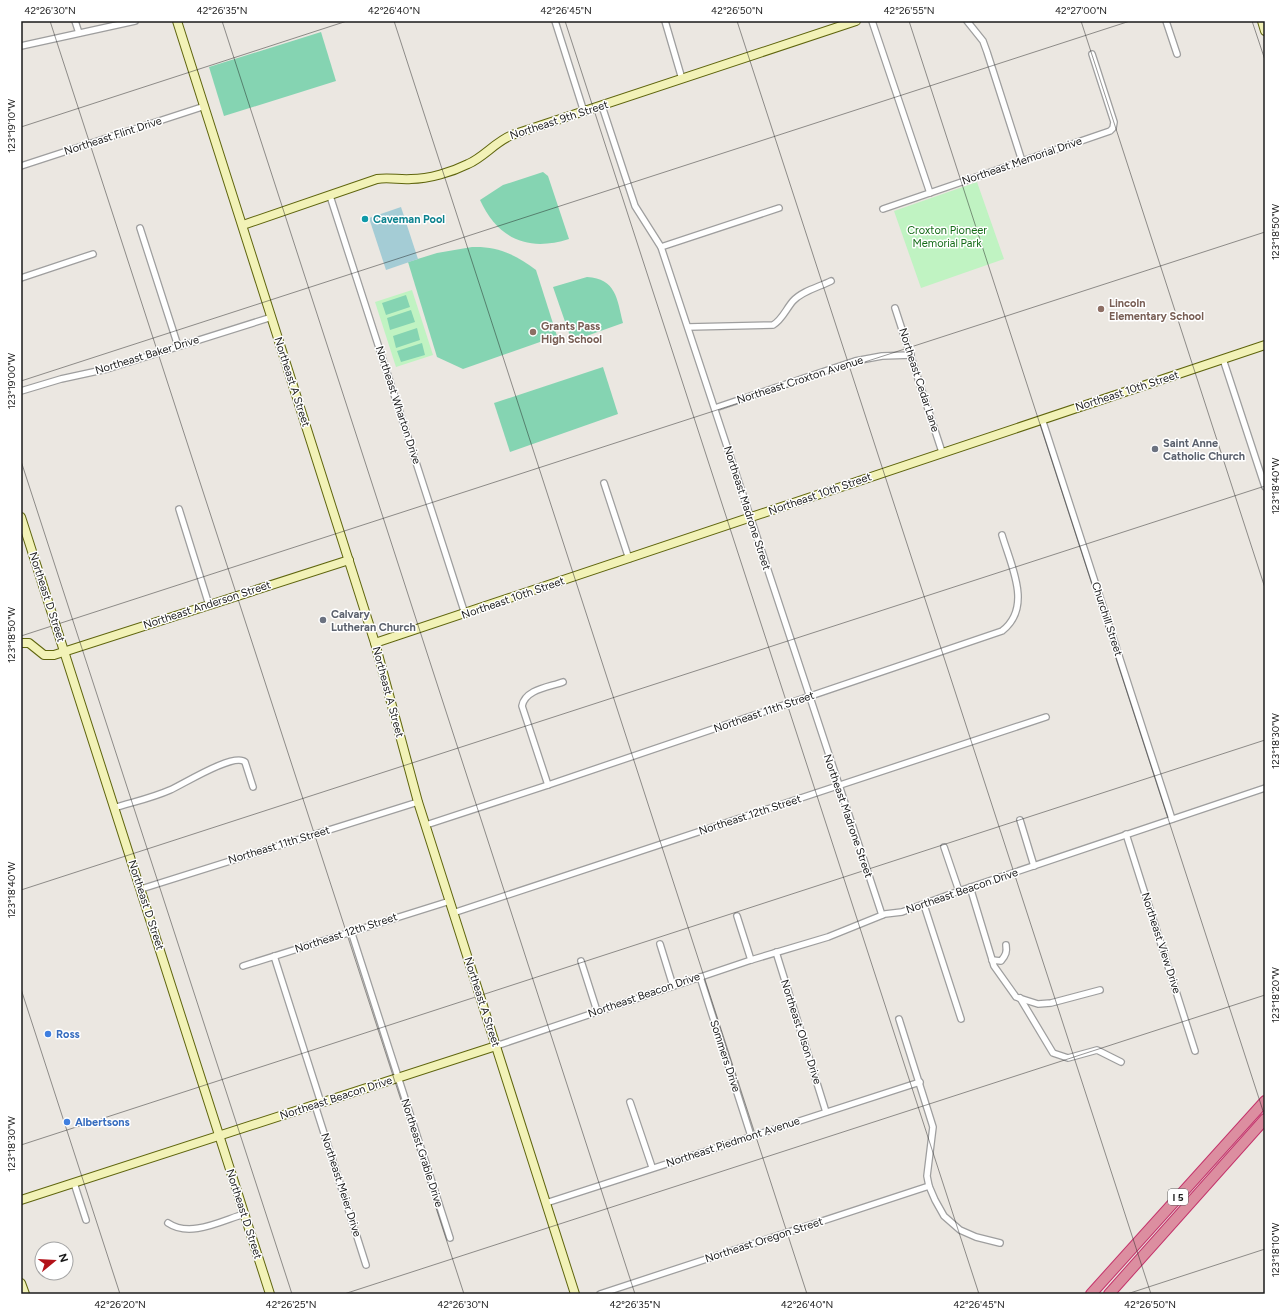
<svg xmlns="http://www.w3.org/2000/svg" width="1286" height="1315" font-family="Figtree,sans-serif">
  <rect width="100%" height="100%" fill="#ebe7e1"/>
  <!-- park -->
  <g fill="#c0f3c2">
    <path d="M977 182 1004 259 921 288 894 211Z"/>
    <path d="M412 290 433 355 396 367 375 302Z"/>
  </g>
  <!-- pitch -->
  <g fill="#85d4b2">
    <path d="M321 32 336 81 224 116 209 67Z"/>
    <path d="M543 172 548 176 569 239C528 252 498 239 480 200L503 185Z"/>
    <path d="M472 247C498 246 516 255 536 270L557 336 463 369 437 357 408 262 437 253Z"/>
    <path d="M587 277C616 279 617 298 623 323L578 339 570 336 553 287Z"/>
    <path d="M406 295 410 307 386 315 382 303Z"/>
    <path d="M411 310 415 322 390 330 387 318Z"/>
    <path d="M417 328 420 340 396 348 393 336Z"/>
    <path d="M422 343 425 355 401 362 397 351Z"/>
    <path d="M603 367 618 414 510 452 494 403Z"/>
  </g>
  <!-- water -->
  <path fill="#a4ccd5" d="M401 207 418 259 386 270 369 218Z"/>
  <g fill="none" stroke-linecap="round" stroke-linejoin="round">
    <defs>
      <g id="street">
        <path d="M75 21 79 33"/>
        <path d="M555 21 584 112"/>
        <path d="M665 21 682 79"/>
        <path d="M872 21 930 193"/>
        <path d="M967 21 983 41 987 52 1022 161"/>
        <path d="M1166 21 1177 54"/>
        <path d="M21 46 135 21"/>
        <path d="M602 106 635 206 661 247 882 915"/>
        <path d="M21 166 205 106"/>
        <path d="M330 196 465 614"/>
        <path d="M883 209 1110 131 1113 128 1114 122 1092 54"/>
        <path d="M140 228 178 346"/>
        <path d="M661 247 779 208"/>
        <path d="M21 278 93 254"/>
        <path d="M895 308 942 452"/>
        <path d="M688 327 773 325C782 320 786 309 793 301 802 291 819 287 831 281"/>
        <path d="M1223 359 1265 487"/>
        <path d="M21 391 61 379 107 369 272 317"/>
        <path d="M715 408 855 361 882 356 911 355"/>
        <path d="M1042 419 1172 819"/>
        <path d="M604 483 629 559"/>
        <path d="M179 509 209 605"/>
        <path d="M548 785 522 706C525 689 550 687 563 682"/>
        <path d="M114 808C133 802 152 798 170 790 182 785 234 752 245 762L253 787"/>
        <path d="M1020 820 1034 866"/>
        <path d="M426 825 548 785 1002 631C1033 607 1011 566 1002 535"/>
        <path d="M1126 834 1195 1051"/>
        <path d="M944 847 959 891"/>
        <path d="M970 887 994 966 1016 997 1038 1004 1051 1003 1100 990"/>
        <path d="M141 889 418 802"/>
        <path d="M924 905 961 1019"/>
        <path d="M453 913 1046 717"/>
        <path d="M737 916 751 960"/>
        <path d="M351 931 450 1238"/>
        <path d="M660 944 673 986"/>
        <path d="M776 952 826 1112"/>
        <path d="M274 956 321 1103"/>
        <path d="M992 960 1001 961C1006 955 1007 952 1006 945"/>
        <path d="M581 961 597 1011"/>
        <path d="M243 966 450 901"/>
        <path d="M700 977 751 1136"/>
        <path d="M1020 998 1053 1053 1068 1058 1097 1050 1121 1062"/>
        <path d="M899 1019 933 1127 927 1176 929 1186 935 1200 944 1216 960 1230 976 1237 1000 1243"/>
        <path d="M496 1046 751 960 828 937 885 914 902 912 959 891 1265 788"/>
        <path d="M630 1102 652 1167"/>
        <path d="M315 1105 366 1265"/>
        <path d="M74 1183 86 1220"/>
        <path d="M546 1203 920 1082"/>
        <path d="M168 1223C190 1238 221 1221 244 1214"/>
        <path d="M600 1294 929 1186"/>
      </g>
      <g id="secondary">
        <path d="M177 21 375 643 418 802 575 1294"/>
        <path d="M1262 21 1265 31"/>
        <path d="M243 225 377 179C389 177 400 180 411 179 429 179 452 172 468 164 484 157 495 142 512 135L856 21"/>
        <path d="M21 517 270 1294"/>
        <path d="M21 643H29L44 655H54L349 560"/>
        <path d="M375 643 1265 345"/>
        <path d="M21 1200 496 1046"/>
        <path d="M21 1283 25 1294"/>
      </g>
      <g id="highway">
        <path d="M1091 1294 1265 1101"/>
        <path d="M1109 1294 1265 1119"/>
      </g>
    </defs>
    <!-- street casing -->
    <use href="#street" stroke="#9e9e9e" stroke-width="8"/>
    <!-- secondary casing -->
    <use href="#secondary" stroke="#5f650e" stroke-width="10"/>
    <!-- highway casing -->
    <use href="#highway" stroke="#c4336b" stroke-width="12"/>
    <!-- street -->
    <use href="#street" stroke="#fff" stroke-width="5.5"/>
    <!-- secondary -->
    <use href="#secondary" stroke="#f2f2b7" stroke-width="8"/>
    <!-- highway -->
    <use href="#highway" stroke="#dc8ea0" stroke-width="10"/>
  </g>
  <!-- ticks -->
  <path fill="none" stroke="#1a1a1a" stroke-width="1" stroke-opacity="0.45" d="M50 21 464 1294M222 21 635 1294M394 21 807 1294M565 21 979 1294M737 21 1151 1294M909 21 1265 1117M1081 21 1265 588M1252 21 1265 60M21 127 347 21M21 381 1130 21M21 461 292 1294M21 636 1265 232M21 890 1265 486M21 989 120 1294M21 1145 1265 740M344 1294 1265 995M1127 1294 1265 1249"/>
  <!-- markers -->
  <circle fill="#0f9aa8" stroke="#fff" stroke-width="1.5" cx="365" cy="219" r="4"/>
  <g fill="#8d6e63" stroke="#fff" stroke-width="1.5">
    <circle cx="1101" cy="309" r="4"/>
    <circle cx="533" cy="332" r="4"/>
  </g>
  <g fill="#6b7280" stroke="#fff" stroke-width="1.5">
    <circle cx="1155" cy="449" r="4"/>
    <circle cx="323" cy="620" r="4"/>
  </g>
  <g fill="#3f7fe0" stroke="#fff" stroke-width="1.5">
    <circle cx="48" cy="1034" r="4"/>
    <circle cx="67" cy="1122" r="4"/>
  </g>
  <g text-anchor="middle" dominant-baseline="central" stroke-width="3" stroke-linejoin="round" paint-order="stroke">
    <!-- shield labels -->
    <rect fill="#fff" stroke="#5f5f5f" stroke-width="1" x="1168" y="1189" width="20" height="16" rx="3"/>
    <g font-size="10" font-weight="bold" fill="#1a1a1a">
      <text x="1178" y="1197">I 5</text>
    </g>
    <!-- street labels -->
    <g font-size="11" fill="#1a1a1a" stroke="#fff">
      <text transform="translate(559 120) rotate(-18)">Northeast 9th Street</text>
      <text transform="translate(113 136) rotate(-18)">Northeast Flint Drive</text>
      <text transform="translate(1022 161) rotate(-19)">Northeast Memorial Drive</text>
      <text transform="translate(147 355) rotate(-17)">Northeast Baker Drive</text>
      <text transform="translate(800 380) rotate(-18)">Northeast Croxton Avenue</text>
      <text transform="translate(919 380) rotate(72)">Northeast Cedar Lane</text>
      <text transform="translate(292 382) rotate(72)">Northeast A Street</text>
      <text transform="translate(1127 391) rotate(-18)">Northeast 10th Street</text>
      <text transform="translate(398 405) rotate(72)">Northeast Wharton Drive</text>
      <text transform="translate(820 494) rotate(-19)">Northeast 10th Street</text>
      <text transform="translate(747 508) rotate(72)">Northeast Madrone Street</text>
      <text transform="translate(47 597) rotate(72)">Northeast D Street</text>
      <text transform="translate(513 598) rotate(-19)">Northeast 10th Street</text>
      <text transform="translate(207 605) rotate(-18)">Northeast Anderson Street</text>
      <text transform="translate(1107 619) rotate(72)">Churchill Street</text>
      <text transform="translate(388 692) rotate(75)">Northeast A Street</text>
      <text transform="translate(764 712) rotate(-19)">Northeast 11th Street</text>
      <text transform="translate(750 815) rotate(-18)">Northeast 12th Street</text>
      <text transform="translate(848 816) rotate(71)">Northeast Madrone Street</text>
      <text transform="translate(279 845) rotate(-17)">Northeast 11th Street</text>
      <text transform="translate(962 891) rotate(-19)">Northeast Beacon Drive</text>
      <text transform="translate(146 905) rotate(72)">Northeast D Street</text>
      <text transform="translate(346 933) rotate(-18)">Northeast 12th Street</text>
      <text transform="translate(1161 943) rotate(72)">Northeast View Drive</text>
      <text transform="translate(644 995) rotate(-19)">Northeast Beacon Drive</text>
      <text transform="translate(482 1002) rotate(72)">Northeast A Street</text>
      <text transform="translate(801 1032) rotate(72)">Northeast Olson Drive</text>
      <text transform="translate(725 1056) rotate(72)">Sommers Drive</text>
      <text transform="translate(336 1098) rotate(-18)">Northeast Beacon Drive</text>
      <text transform="translate(733 1142) rotate(-18)">Northeast Piedmont Avenue</text>
      <text transform="translate(422 1153) rotate(72)">Northeast Grable Drive</text>
      <text transform="translate(341 1185) rotate(72)">Northeast Meier Drive</text>
      <text transform="translate(244 1214) rotate(72)">Northeast D Street</text>
      <text transform="translate(764 1240) rotate(-18)">Northeast Oregon Street</text>
    </g>
    <!-- culture labels -->
    <g font-size="11" font-weight="bold" fill="#0d838f" stroke="#fff" text-anchor="start">
      <text x="373" y="219">Caveman Pool</text>
    </g>
    <!-- park labels -->
    <g font-size="11" fill="#156c18" stroke="#fff">
      <text x="947" y="230">Croxton Pioneer<tspan x="947" dy="13">Memorial Park</tspan></text>
    </g>
    <!-- education labels -->
    <g font-size="11" font-weight="bold" fill="#785e54" stroke="#fff" text-anchor="start">
      <text x="1109" y="303">Lincoln<tspan x="1109" dy="13">Elementary School</tspan></text>
      <text x="541" y="326">Grants Pass<tspan x="541" dy="13">High School</tspan></text>
    </g>
    <!-- worship labels -->
    <g font-size="11" font-weight="bold" fill="#5b616d" stroke="#fff" text-anchor="start">
      <text x="1163" y="443">Saint Anne<tspan x="1163" dy="13">Catholic Church</tspan></text>
      <text x="331" y="614">Calvary<tspan x="331" dy="13">Lutheran Church</tspan></text>
    </g>
    <!-- shop labels -->
    <g font-size="11" font-weight="bold" fill="#366cbe" stroke="#fff" text-anchor="start">
      <text x="56" y="1034">Ross</text>
      <text x="75" y="1122">Albertsons</text>
    </g>
  </g>
  <!-- border -->
  <rect width="1286" height="1315" fill="none" stroke="#ffffff" stroke-width="44"/>
  <!-- north arrow -->
  <g transform="translate(54 1261) rotate(72)"><circle r="19" fill="#ffffff" stroke="#a3a3a3"/>
  <path d="M0-3L7 15L0 10L-7 15Z" fill="#b31219"/>
  <text y="-6" font-size="11" font-weight="bold" text-anchor="middle" fill="#1a1a1a">N</text>
  </g>
  <rect x="22" y="22" width="1242" height="1271" fill="none" stroke="#1a1a1a" stroke-width="1.5"/>
  <g font-size="10" text-anchor="middle" fill="#1a1a1a">
    <text x="50" y="14">42°26'30"N</text>
    <text x="222" y="14">42°26'35"N</text>
    <text x="394" y="14">42°26'40"N</text>
    <text x="566" y="14">42°26'45"N</text>
    <text x="737" y="14">42°26'50"N</text>
    <text x="909" y="14">42°26'55"N</text>
    <text x="1081" y="14">42°27'00"N</text>
    <text transform="translate(11 126) rotate(-90)" y="4">123°19'10"W</text>
    <text transform="translate(1275 232) rotate(-90)" y="4">123°18'50"W</text>
    <text transform="translate(11 381) rotate(-90)" y="4">123°19'00"W</text>
    <text transform="translate(1275 486) rotate(-90)" y="4">123°18'40"W</text>
    <text transform="translate(11 635) rotate(-90)" y="4">123°18'50"W</text>
    <text transform="translate(1275 741) rotate(-90)" y="4">123°18'30"W</text>
    <text transform="translate(11 890) rotate(-90)" y="4">123°18'40"W</text>
    <text transform="translate(1275 995) rotate(-90)" y="4">123°18'20"W</text>
    <text transform="translate(11 1144) rotate(-90)" y="4">123°18'30"W</text>
    <text transform="translate(1275 1250) rotate(-90)" y="4">123°18'10"W</text>
    <text x="120" y="1308">42°26'20"N</text>
    <text x="291" y="1308">42°26'25"N</text>
    <text x="463" y="1308">42°26'30"N</text>
    <text x="635" y="1308">42°26'35"N</text>
    <text x="807" y="1308">42°26'40"N</text>
    <text x="979" y="1308">42°26'45"N</text>
    <text x="1150" y="1308">42°26'50"N</text>
  </g>
</svg>
